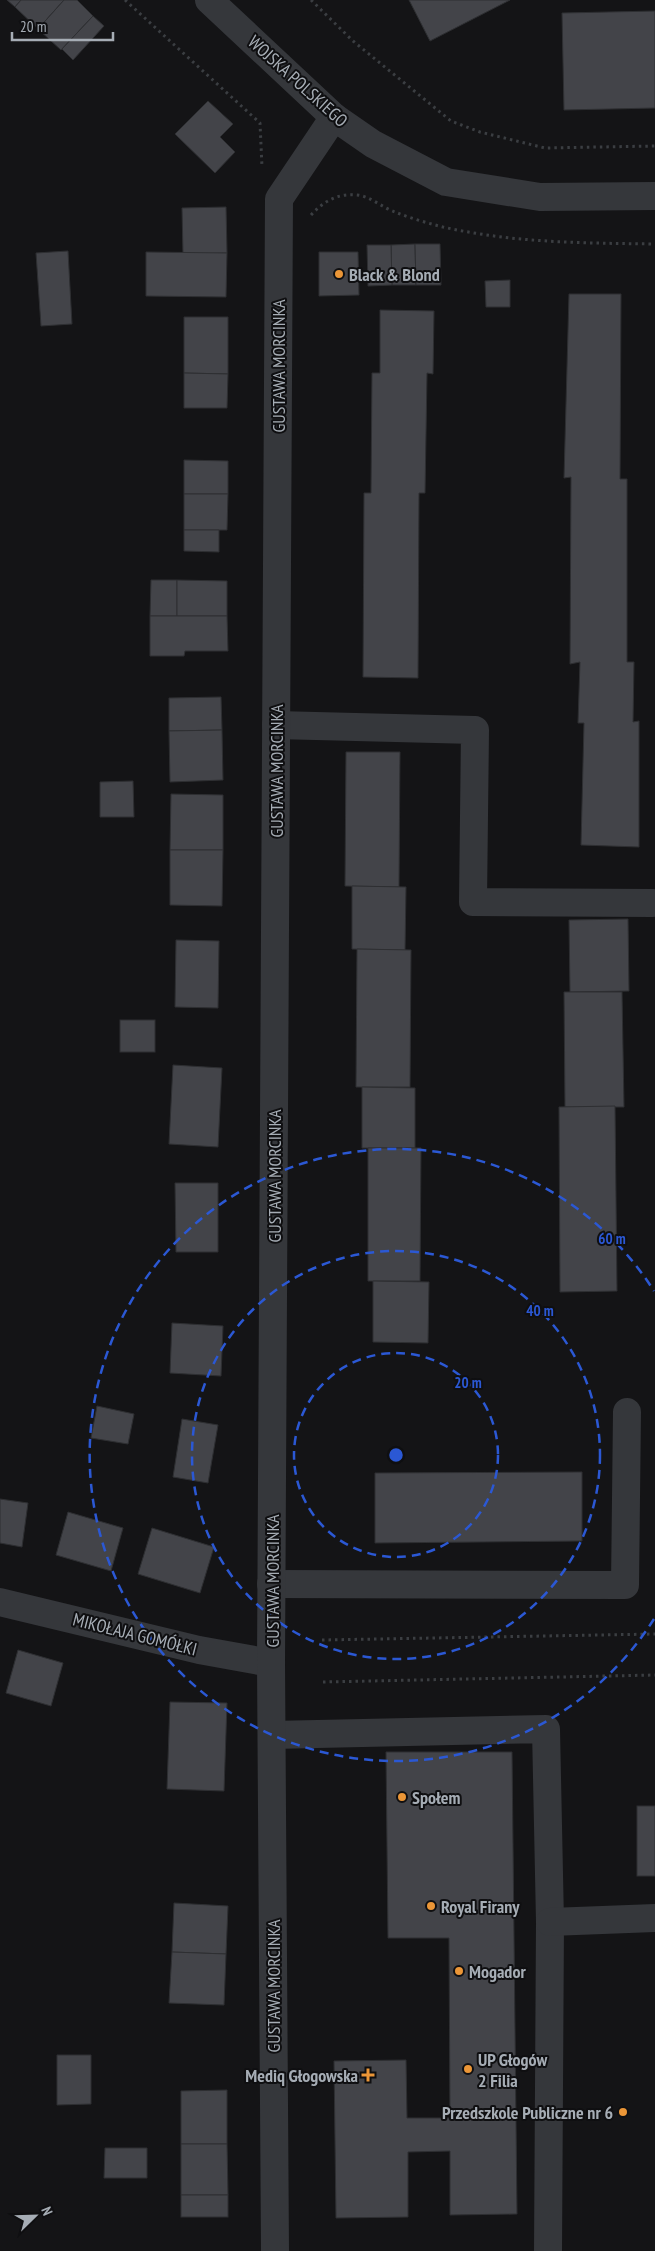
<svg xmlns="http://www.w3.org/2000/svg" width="655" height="2251" font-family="'PT Sans Narrow',sans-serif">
  <rect width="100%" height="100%" fill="#141416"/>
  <!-- building -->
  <g fill="#434449" stroke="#2e2f32">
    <path d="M7 0H21L15 7Z"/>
    <path d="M21 0H64L38 29 15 7Z"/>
    <path d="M64 0H77L93 16 61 50 38 29Z"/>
    <path d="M409 0H510L430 41Z"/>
    <path d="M655 11V108L564 110 562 13Z"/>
    <path d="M93 16 104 26 73 60 62 49Z"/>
    <path d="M208 101 233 124 220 137 235 152 215 173 175 134Z"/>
    <path d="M226 207 227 253 183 254 182 208Z"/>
    <path d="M415 244 416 285H392L391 245Z"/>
    <path d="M415 244H440L441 285H416Z"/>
    <path d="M367 245H391L392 285 368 286Z"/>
    <path d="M68 251 72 324 41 326 36 253Z"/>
    <path d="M146 252 227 253 226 297 146 296Z"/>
    <path d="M319 252H358L359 295 319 296Z"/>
    <path d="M510 280V307H486L485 281Z"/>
    <path d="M569 294H621L620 479H627V662H634L633 722 639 721V847L581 845 584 723H578L580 662 570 664 571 477 564 478Z"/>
    <path d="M380 310 434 311 433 374 427 373 425 493H419L418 678 363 677 364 493H371L372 373H380Z"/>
    <path d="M184 317H228V374L184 373Z"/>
    <path d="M184 373 228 374 227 408H184Z"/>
    <path d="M184 460 228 461V494H184Z"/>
    <path d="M184 494H228L227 530H184Z"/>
    <path d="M184 530H219V552L184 551Z"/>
    <path d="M151 580H177V616H150Z"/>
    <path d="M177 580 227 581V616H177Z"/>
    <path d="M150 616H227L228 651H185L184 656H150Z"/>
    <path d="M221 697 222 730 169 731V698Z"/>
    <path d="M222 730 223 780 170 782 169 731Z"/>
    <path d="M346 752H400L399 887 345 886Z"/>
    <path d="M133 781 134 817H100V782Z"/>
    <path d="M171 794 223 795V850H170Z"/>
    <path d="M170 850H223L222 906 170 905Z"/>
    <path d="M352 886 406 887 405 950 352 949Z"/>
    <path d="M628 919 629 991 570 992 569 920Z"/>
    <path d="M176 940 219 941 218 1008 175 1007Z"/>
    <path d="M357 949 411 950 410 1087H356Z"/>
    <path d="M564 992H622L624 1107H565Z"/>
    <rect x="120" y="1020" width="35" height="32"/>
    <path d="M173 1065 222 1068 218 1147 169 1144Z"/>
    <path d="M362 1087 415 1088V1148H362Z"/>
    <path d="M615 1106 617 1291 560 1292 559 1107Z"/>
    <path d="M368 1148H421L420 1281H368Z"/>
    <path d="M175 1183H218V1252H176Z"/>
    <path d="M373 1281 429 1282 428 1343 373 1342Z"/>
    <path d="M172 1323 223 1326 221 1376 170 1373Z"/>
    <path d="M97 1406 134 1414 128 1444 91 1438Z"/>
    <path d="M182 1419 218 1425 208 1483 173 1477Z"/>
    <path d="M582 1472V1541L375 1543V1473Z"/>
    <path d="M0 1499 28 1503 22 1547 0 1543Z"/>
    <path d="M68 1512 123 1528 111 1571 56 1555Z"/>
    <path d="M152 1528 214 1547 200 1593 138 1574Z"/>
    <path d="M18 1650 63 1663 51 1706 6 1693Z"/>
    <path d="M170 1702 227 1703 224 1791 167 1789Z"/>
    <path d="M386 1752H512L517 2214 450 2215V2151L408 2152V2217L336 2218 334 2061 406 2060 407 2118H450L449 1938H388Z"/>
    <rect x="637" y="1806" width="18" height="70"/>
    <path d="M174 1903 228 1906 226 1954 172 1952Z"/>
    <path d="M172 1952 226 1954 224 2005 169 2003Z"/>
    <path d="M57 2055H91V2104L57 2105Z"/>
    <path d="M227 2090V2144H181V2091Z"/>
    <path d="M181 2144H227L228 2195H181Z"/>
    <path d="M105 2148H147V2178H104Z"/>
    <rect x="181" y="2195" width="47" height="22"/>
  </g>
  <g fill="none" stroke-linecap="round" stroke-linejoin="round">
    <!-- path -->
    <g stroke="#3b3e42" stroke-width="3" stroke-dasharray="2.5 4" stroke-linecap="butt">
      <path d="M125 0 260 123 262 167"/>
      <path d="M311 0 353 41 451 121 480 132 545 148 655 146"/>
      <path d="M311 215C323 202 337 193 357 195 370 196 383 208 395 212 410 218 427 223 443 227 515 243 582 243 655 244"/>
      <path d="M322 1640 655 1634"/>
      <path d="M323 1682 655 1675"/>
    </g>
    <!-- minor -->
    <g stroke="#35373b" stroke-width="28">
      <path d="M209 0 334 117 373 144 446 182 540 197 655 196"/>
      <path d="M276 725 475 730 473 902 653 903"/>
      <path d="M271 1584 625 1585 627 1412"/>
      <path d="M0 1602 199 1650 271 1663"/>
      <path d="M272 1735 546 1729 550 1922 548 2251"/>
      <path d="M550 1922 655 1918"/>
      <path d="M275 2251 271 1663 279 199 334 117"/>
    </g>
  </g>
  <!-- distance rings -->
  <g fill="none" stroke="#2b58d4" stroke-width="2.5" stroke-dasharray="9 6">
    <circle cx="396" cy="1455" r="102"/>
    <circle cx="396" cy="1455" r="204"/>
    <path d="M654 1619A306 306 0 1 1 654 1291"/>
  </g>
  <!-- markers -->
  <g fill="#eb9637" stroke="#0f0f11" stroke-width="2">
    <circle cx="339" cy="274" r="5"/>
    <circle cx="402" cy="1797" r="5"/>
    <circle cx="431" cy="1906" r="5"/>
    <circle cx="459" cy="1971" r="5"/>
    <circle cx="468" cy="2069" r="5"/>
    <path d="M365.5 2067.5h5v5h5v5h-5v5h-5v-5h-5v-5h5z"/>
    <circle cx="623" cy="2112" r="5"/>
  </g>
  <g text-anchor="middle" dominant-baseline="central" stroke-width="4" stroke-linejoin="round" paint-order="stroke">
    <!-- street labels -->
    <g font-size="18" fill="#a6adb5" stroke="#0f0f11">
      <text transform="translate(298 81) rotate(42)">WOJSKA POLSKIEGO</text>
      <text transform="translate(278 366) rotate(-90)">GUSTAWA MORCINKA</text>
      <text transform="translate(276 771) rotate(-90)">GUSTAWA MORCINKA</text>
      <text transform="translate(274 1176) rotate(-90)">GUSTAWA MORCINKA</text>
      <text transform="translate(272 1581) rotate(-90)">GUSTAWA MORCINKA</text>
      <text transform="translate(135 1634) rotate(14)">MIKOŁAJA GOMÓŁKI</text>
      <text transform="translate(273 1986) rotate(-90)">GUSTAWA MORCINKA</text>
    </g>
    <!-- poi labels -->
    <g font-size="18" font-weight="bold" fill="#a6adb5" stroke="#0f0f11" text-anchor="start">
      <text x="349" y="274">Black &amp; Blond</text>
      <text x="412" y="1797">Społem</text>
      <text x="441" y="1906">Royal Firany</text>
      <text x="469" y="1971">Mogador</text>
      <text x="478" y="2059">UP Głogów<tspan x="478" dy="21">2 Filia</tspan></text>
      <text x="358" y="2075" text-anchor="end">Mediq Głogowska</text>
      <text x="613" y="2112" text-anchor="end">Przedszkole Publiczne nr 6</text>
    </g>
  </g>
  <circle cx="396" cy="1455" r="8" fill="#2b58d4" stroke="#0f0f11" stroke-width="2.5"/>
  <g font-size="15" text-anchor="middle" font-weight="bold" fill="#2b58d4" stroke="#0f0f11" stroke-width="4" stroke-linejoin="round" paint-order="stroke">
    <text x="612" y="1244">60 m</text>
    <text x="540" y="1316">40 m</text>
    <text x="468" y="1388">20 m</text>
  </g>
  <!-- north arrow -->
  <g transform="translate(35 2216) rotate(67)" stroke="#0f0f11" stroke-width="4" paint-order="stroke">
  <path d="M0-4L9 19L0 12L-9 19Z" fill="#a6adb5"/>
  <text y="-8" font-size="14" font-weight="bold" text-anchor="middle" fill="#a6adb5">N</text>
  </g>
  <!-- scale -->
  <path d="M12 32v8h101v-8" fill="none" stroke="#a6adb5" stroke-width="2.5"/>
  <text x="20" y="32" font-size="15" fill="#a6adb5" stroke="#0f0f11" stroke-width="4" paint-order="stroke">20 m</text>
</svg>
